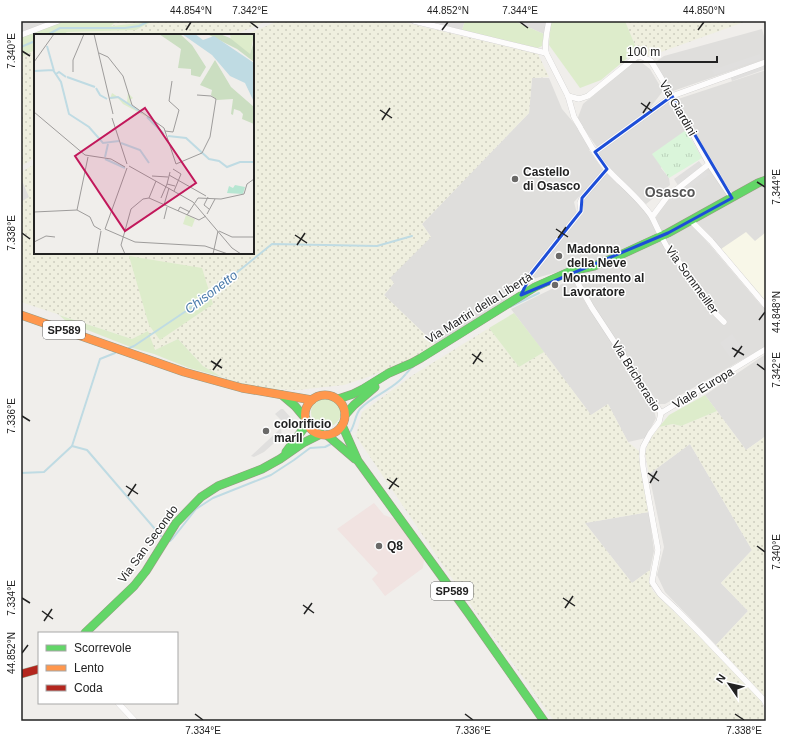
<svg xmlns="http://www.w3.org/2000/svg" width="787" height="742" font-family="Arial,sans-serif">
  <defs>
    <pattern id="farmland-dots" width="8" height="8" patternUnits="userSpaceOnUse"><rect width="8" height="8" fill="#efefdf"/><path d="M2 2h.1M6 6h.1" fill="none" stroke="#cdcdbf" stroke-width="1.8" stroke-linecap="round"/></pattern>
    <pattern id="park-tufts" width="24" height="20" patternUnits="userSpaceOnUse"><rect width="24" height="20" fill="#daf5da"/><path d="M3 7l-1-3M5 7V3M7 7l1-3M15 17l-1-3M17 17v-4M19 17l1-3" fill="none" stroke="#bbd2bb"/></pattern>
  </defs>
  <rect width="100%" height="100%" fill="#f0eeeb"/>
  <!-- residential -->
  <g fill="#dfdedc">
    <path d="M21 21H51L21 32Z"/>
    <path d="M431 21H465L462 30Z"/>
    <path d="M514 21H546L544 34Z"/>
    <path d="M762 29 766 43V59L670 92 654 63 664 56Z"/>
    <path d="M637 59 650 69 663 91 649 109 597 147 577 120 583 104Z"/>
    <path d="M766 70V177L732 193 675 100Z"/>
    <path d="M532 78H549L562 109 579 129 590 147 589 150 603 170 574 202 577 214 566 228H563L559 233 560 235 526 277 504 301 436 345 384 295 394 283 389 278 431 237 422 224 529 113Z"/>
    <path d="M670 100 686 129V130L661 168 669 178 670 185 646 204 608 167 597 152Z"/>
    <path d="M710 167 729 197 663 234 655 219 664 203Z"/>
    <path d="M606 172 631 193 646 209 658 235 601 260 536 278 529 282 540 264 583 210 582 201Z"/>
    <path d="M21 178 30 197 21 202Z"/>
    <path d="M766 182V302L721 249 695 221Z"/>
    <path d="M692 224 766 311V346L665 404H659L582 289 576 275Z"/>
    <path d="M572 279 589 309 604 330 652 403 656 418 646 438 628 442 608 404 591 415 511 309Z"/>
    <path d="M766 354V436L746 450 705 395Z"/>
    <path d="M690 444 752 550 721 583 748 611 716 645 665 592 657 575 664 547 649 474Z"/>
    <path d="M649 512 654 551 650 570 632 583 585 523Z"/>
  </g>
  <!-- commercial -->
  <path fill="#f1e3e1" d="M374 503 384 515 395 519 424 560 423 568 385 596 372 579 378 573 337 529Z"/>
  <!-- education -->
  <path fill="#f8f7e8" d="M746 232 755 241 766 232V302L721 249Z"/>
  <!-- farmland -->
  <g fill="url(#farmland-dots)">
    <path d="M116 21H145L140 23 110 26Z"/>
    <path d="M153 21H267L234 35H62L67 32 136 30Z"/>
    <path d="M278 21H399L538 54 549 77 532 78 529 113 422 224 431 237 390 278 394 283 384 295 436 345 414 358 400 365 365 378 344 385 297 390 269 389 241 385 222 377 203 366 178 339 155 350 132 339 21 302V202L29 197 21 178V172L35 164V253H253V35H245Z"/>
    <path d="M625 21H747L650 56 637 50Z"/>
    <path d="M35 49V158L21 166V56Z"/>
    <path d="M489 328 519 367 544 352 591 415 608 404 628 442 639 451 649 512 585 523 632 583 650 570 649 582 653 591 696 633 762 701 766 721H554L444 567 356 436 362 412 413 375Z"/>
    <path d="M717 411 746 450 766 436V699L716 645 748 611 721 583 752 550 690 444 649 474 645 453 649 440 659 427 673 424 681 426Z"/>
  </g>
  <!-- grass -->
  <g fill="#ddeccb">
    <path d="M64 21H116L111 26 140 23 145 21H153L136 30 67 32 62 35H35V50L21 57V38L29 34Z"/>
    <path d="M465 21H514L544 34 542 46 538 48 462 30Z"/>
    <path d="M551 21H625L637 50 601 80 580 88 549 45Z"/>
    <path d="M129 256 202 268 213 304 160 340 149 325Z"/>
    <path d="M514 313 544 352 519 367 489 328Z"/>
    <path d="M59 315 132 339 148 331 155 350 178 339 203 366 222 377 189 368 154 354 133 348 67 322Z"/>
    <path d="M705 395 717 411 681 426 673 424 659 427 669 415Z"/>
    <circle cx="326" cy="412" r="15"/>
  </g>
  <!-- park -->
  <path fill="url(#park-tufts)" d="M686 130 702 158 669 178 652 154Z"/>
  <!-- parking -->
  <g fill="#e0dfde">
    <path d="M760 54 761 59 714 75 712 70Z"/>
    <path d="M766 63V69L732 81 730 76Z"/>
    <path d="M699 161 709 175 671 202 667 197 679 187 674 179Z"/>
    <path d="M732 334 745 353 733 361 720 343Z"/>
    <path d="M281 409H283L293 420 290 429 275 414Z"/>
    <path d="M281 428 282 436 264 452 254 457 251 456Z"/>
  </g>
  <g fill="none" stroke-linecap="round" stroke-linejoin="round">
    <!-- stream -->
    <g stroke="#bfdbe3" stroke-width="2">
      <path d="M47 35 60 28H125L139 26 149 21"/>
      <path d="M21 47 35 41"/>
      <path d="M510 307 539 293"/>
      <path d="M129 348 134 346 204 299 272 244 377 246 412 236"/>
      <path d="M350 432C355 425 355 415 360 409 371 397 387 392 399 381 405 376 407 371 414 366"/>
      <path d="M72 446 87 450 161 536"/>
      <path d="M21 473 44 472 72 446 100 359 115 353"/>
      <path d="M170 541 173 538 196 509 213 498 271 475 294 460 310 448 325 447 333 443"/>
    </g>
    <defs>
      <g id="street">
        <path d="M414 21 546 53"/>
        <path d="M549 21C547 31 544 43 546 53L568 96 574 117 580 127"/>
        <path d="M21 35 58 21"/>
        <path d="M568 96 579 99 588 96 636 57 640 56 651 61 672 96 709 164 732 198"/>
        <path d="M581 129C589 142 597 159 608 170 623 186 640 199 652 217"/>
        <path d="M595 152 672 96 766 62"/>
        <path d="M709 164 667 197 652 217 661 236 667 247 701 290 716 314 724 322"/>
        <path d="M691 221 711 241 766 306"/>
        <path d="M571 271 592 308 661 413 659 422 650 434 643 447 642 456 643 467 658 550 654 571 652 582 660 594 676 609 700 633 764 700 766 704"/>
        <path d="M521 295 525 283 531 274 581 211 580 203 582 198 607 169"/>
        <path d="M661 413 766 349"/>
        <path d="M118 703 135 721"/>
      </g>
      <g id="fast">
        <path d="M282 395 295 406 306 419"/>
        <path d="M338 399 353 394 363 389 389 373 412 363 421 358 535 287 571 271 594 266 616 257 668 233 758 183 766 180"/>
        <path d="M345 415 354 405 375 387"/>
        <path d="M342 425 358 461 469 614 544 721"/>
        <path d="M327 435 355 459"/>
        <path d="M286 452 307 424"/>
        <path d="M85 633 134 586 146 571 176 523 201 497 218 486 262 469 280 459 303 443 321 434"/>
      </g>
      <g id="slow">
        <path d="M21 315 184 372 242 388 312 400"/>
        <circle cx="325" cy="415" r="20"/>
      </g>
      <path id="jam" d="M21 674 39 669"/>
    </defs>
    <!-- street casing -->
    <use href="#street" stroke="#c9c8c7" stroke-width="6"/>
    <!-- fast casing -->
    <use href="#fast" stroke="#999a82" stroke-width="9"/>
    <!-- slow casing -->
    <use href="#slow" stroke="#999a82" stroke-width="9"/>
    <!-- jam casing -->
    <use href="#jam" stroke="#999a82" stroke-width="9"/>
    <!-- street -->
    <use href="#street" stroke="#fdfcfc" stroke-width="5.5"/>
    <!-- fast -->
    <use href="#fast" stroke="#63d668" stroke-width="8"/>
    <!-- slow -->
    <use href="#slow" stroke="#ff974d" stroke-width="8"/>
    <!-- jam -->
    <use href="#jam" stroke="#b3261e" stroke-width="8"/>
  </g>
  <!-- marked area -->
  <path fill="none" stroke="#1d4ed8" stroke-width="3" stroke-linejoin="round" d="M672 96 732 198 668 233 521 295 531 274 581 211 582 198 607 169 595 152Z"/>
  <!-- ticks -->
  <path fill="none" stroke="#222" stroke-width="1.5" d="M250 22 258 28M520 22 528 28M186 30 191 22M442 30 448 22M698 30 704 22M22 51 30 56M641 103 652 111M380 110 392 118M643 113 650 102M382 120 390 108M757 182 765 187M556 229 568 237M22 233 30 239M295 235 307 243M558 238 566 227M297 245 305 233M759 320 765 312M732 348 744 355M472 354 483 362M734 357 742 346M211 361 222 368M473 364 481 352M757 364 765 370M213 370 221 359M22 416 30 421M648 473 659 481M387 479 399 487M650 483 657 471M126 486 138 494M389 489 397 478M128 496 136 484M757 546 765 552M22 598 30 603M563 598 575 606M303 605 314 613M565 608 573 596M42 611 53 619M304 614 312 603M44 621 52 609M22 653 28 645M195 714 203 720M465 714 473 720M735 714 744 720"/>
  <!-- markers -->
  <g fill="#6a6968" stroke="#fff" stroke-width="1.5">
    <circle cx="515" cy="179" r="4"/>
    <circle cx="559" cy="256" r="4"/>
    <circle cx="555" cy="285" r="4"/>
    <circle cx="266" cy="431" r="4"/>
    <circle cx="379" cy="546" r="4"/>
  </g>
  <g text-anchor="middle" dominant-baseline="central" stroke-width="3" stroke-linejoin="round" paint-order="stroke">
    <!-- shield labels -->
    <g fill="#fff" stroke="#646464" stroke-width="1">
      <rect x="43" y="321" width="42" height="18" rx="3"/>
      <rect x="431" y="582" width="42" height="18" rx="3"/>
    </g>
    <g font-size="11" font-weight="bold" fill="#222">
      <text x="64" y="330">SP589</text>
      <text x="452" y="591">SP589</text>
    </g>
    <!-- street labels -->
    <g font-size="12" fill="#222" stroke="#fff">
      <text transform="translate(678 108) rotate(60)">Via Giardini</text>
      <text transform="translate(692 280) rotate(54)">Via Sommeiller</text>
      <text transform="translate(479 308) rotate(-32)">Via Martiri della Libertà</text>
      <text transform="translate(636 376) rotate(58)">Via Bricherasio</text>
      <text transform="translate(703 388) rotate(-31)">Viale Europa</text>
      <text transform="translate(148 544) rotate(-54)">Via San Secondo</text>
    </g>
    <!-- poi labels -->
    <g font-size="12" font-weight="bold" fill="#222" stroke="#fff" text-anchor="start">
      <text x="523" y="172">Castello<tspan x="523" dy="14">di Osasco</tspan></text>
      <text x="567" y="249">Madonna<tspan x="567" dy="14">della Neve</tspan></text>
      <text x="563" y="278">Monumento al<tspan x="563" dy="14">Lavoratore</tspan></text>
      <text x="274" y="424">colorificio<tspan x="274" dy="14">marll</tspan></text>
      <text x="387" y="546">Q8</text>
    </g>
    <!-- water labels -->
    <g font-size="13" font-style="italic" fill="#4a7aab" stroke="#fff">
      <text transform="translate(211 292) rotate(-37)">Chisonetto</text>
    </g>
    <!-- quarter labels -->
    <g font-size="14" font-weight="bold" fill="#555" stroke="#fff">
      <text x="670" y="192">Osasco</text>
    </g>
  </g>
  <!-- overview -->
  <g transform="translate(34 34)">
    <rect width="220" height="220" fill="#f0eeeb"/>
    <path d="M196 0 220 1 216 21 197 7ZM78 59 93 69 94 59 99 64 96 66 97 71 123 89 117 87 131 101 117 89 113 83 89 70 84 64 76 65ZM152 181 161 185 158 193 149 190Z" fill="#ddeccb"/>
    <path d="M125 0H146L158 11 172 33 166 43 157 41V35L144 34 147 15ZM173 0H186L196 4 216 20 220 7V28L203 15ZM181 26 197 53 220 73V90L208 85 209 80 206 77 200 75 199 81 197 80 199 65 183 66 177 61 178 56 166 51Z" fill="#cbdec1"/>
    <path d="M201 151 211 153 209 160 193 159 195 152 199 154Z" fill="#b7e6d2"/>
    <path d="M148 0H161L169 6 180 2 220 29V68L211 49 196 42 178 21Z" fill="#bfdbe3"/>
    <path fill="none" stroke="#bfdbe3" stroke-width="2" d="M13 12 20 37M0 37 19 36 27 48 35 80 55 93 69 109 85 107M22 40 25 38 32 43M33 43 61 53M62 54 66 61 73 65M76 64 84 63 108 79M113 83 130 100M134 102 152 104 175 125 185 127 193 133 206 128H220M87 109 106 116 115 129M71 123 74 110M71 125 91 134"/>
    <path fill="none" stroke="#9e9c9b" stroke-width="1" d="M60 0 79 80M65 19 74 23 89 42 98 71 130 94 142 130M0 28 20 0M39 38V26L50 0M0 78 51 121 77 125 91 133M78 84 93 130M131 97 139 98 145 76 135 67 138 47M142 130 168 119 176 103 182 65 177 62 163 61M95 132 159 168 198 214 207 220M139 135 147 140 140 157M135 141 172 162M118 142 134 143M133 150 136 138M174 163 170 171 175 175M115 164 165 186 172 182M115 164 122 147M127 164 133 150 141 152M130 171 135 154M43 176 54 123M144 177 146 173 156 178M0 178 43 176 56 183 60 192 67 196M173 180 181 165M153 181 164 164 187 165 210 160 213 150 220 145M130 185 133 173M71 195 101 208 171 212 194 220M71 195 93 134M185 197 198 203H220M0 208 12 202 21 203M63 220 67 197M91 220 87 211 97 175 109 165 115 164M179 220 184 197"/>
    <path fill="#c2185b" fill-opacity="0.15" stroke="#c2185b" stroke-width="2" d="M111 74 162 149 91 197 41 122Z"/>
    <rect width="220" height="220" fill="none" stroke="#222" stroke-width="2"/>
  </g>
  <!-- border -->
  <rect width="787" height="742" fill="none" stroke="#ffffff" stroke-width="44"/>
  <!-- legend -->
  <rect x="38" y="632" width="140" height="72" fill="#ffffff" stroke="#a7a7a7"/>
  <rect x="46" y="645" width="20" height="6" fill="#63d668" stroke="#a7a7a7"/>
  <text x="74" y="652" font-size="12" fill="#222222">Scorrevole</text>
  <rect x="46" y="665" width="20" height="6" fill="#ff974d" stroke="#a7a7a7"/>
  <text x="74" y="672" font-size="12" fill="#222222">Lento</text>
  <rect x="46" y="685" width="20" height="6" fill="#b3261e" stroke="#a7a7a7"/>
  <text x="74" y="692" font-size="12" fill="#222222">Coda</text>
  <!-- north arrow -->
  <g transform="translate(729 684) rotate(304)" stroke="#ffffff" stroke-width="3" paint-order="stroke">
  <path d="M0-3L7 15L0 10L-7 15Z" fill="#222222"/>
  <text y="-6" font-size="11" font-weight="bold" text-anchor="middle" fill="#222222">N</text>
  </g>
  <!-- scale -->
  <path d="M621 56v6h96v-6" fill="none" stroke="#222222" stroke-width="2"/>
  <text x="627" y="56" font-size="12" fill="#222222" stroke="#ffffff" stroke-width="3" paint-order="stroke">100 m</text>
  <rect x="22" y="22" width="743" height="698" fill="none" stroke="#222" stroke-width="1.5"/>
  <g font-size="10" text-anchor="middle" fill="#222">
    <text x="191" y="14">44.854°N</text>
    <text x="250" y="14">7.342°E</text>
    <text x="448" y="14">44.852°N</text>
    <text x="520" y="14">7.344°E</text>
    <text x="704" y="14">44.850°N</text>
    <text transform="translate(11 51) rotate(-90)" y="4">7.340°E</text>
    <text transform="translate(776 187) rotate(-90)" y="4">7.344°E</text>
    <text transform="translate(11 233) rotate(-90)" y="4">7.338°E</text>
    <text transform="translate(776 312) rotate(-90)" y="4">44.848°N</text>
    <text transform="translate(776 370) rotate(-90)" y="4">7.342°E</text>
    <text transform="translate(11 416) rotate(-90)" y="4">7.336°E</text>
    <text transform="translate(776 552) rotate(-90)" y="4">7.340°E</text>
    <text transform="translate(11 598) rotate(-90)" y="4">7.334°E</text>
    <text transform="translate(11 653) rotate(-90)" y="4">44.852°N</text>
    <text x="203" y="734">7.334°E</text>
    <text x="473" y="734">7.336°E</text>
    <text x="744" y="734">7.338°E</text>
  </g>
</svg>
